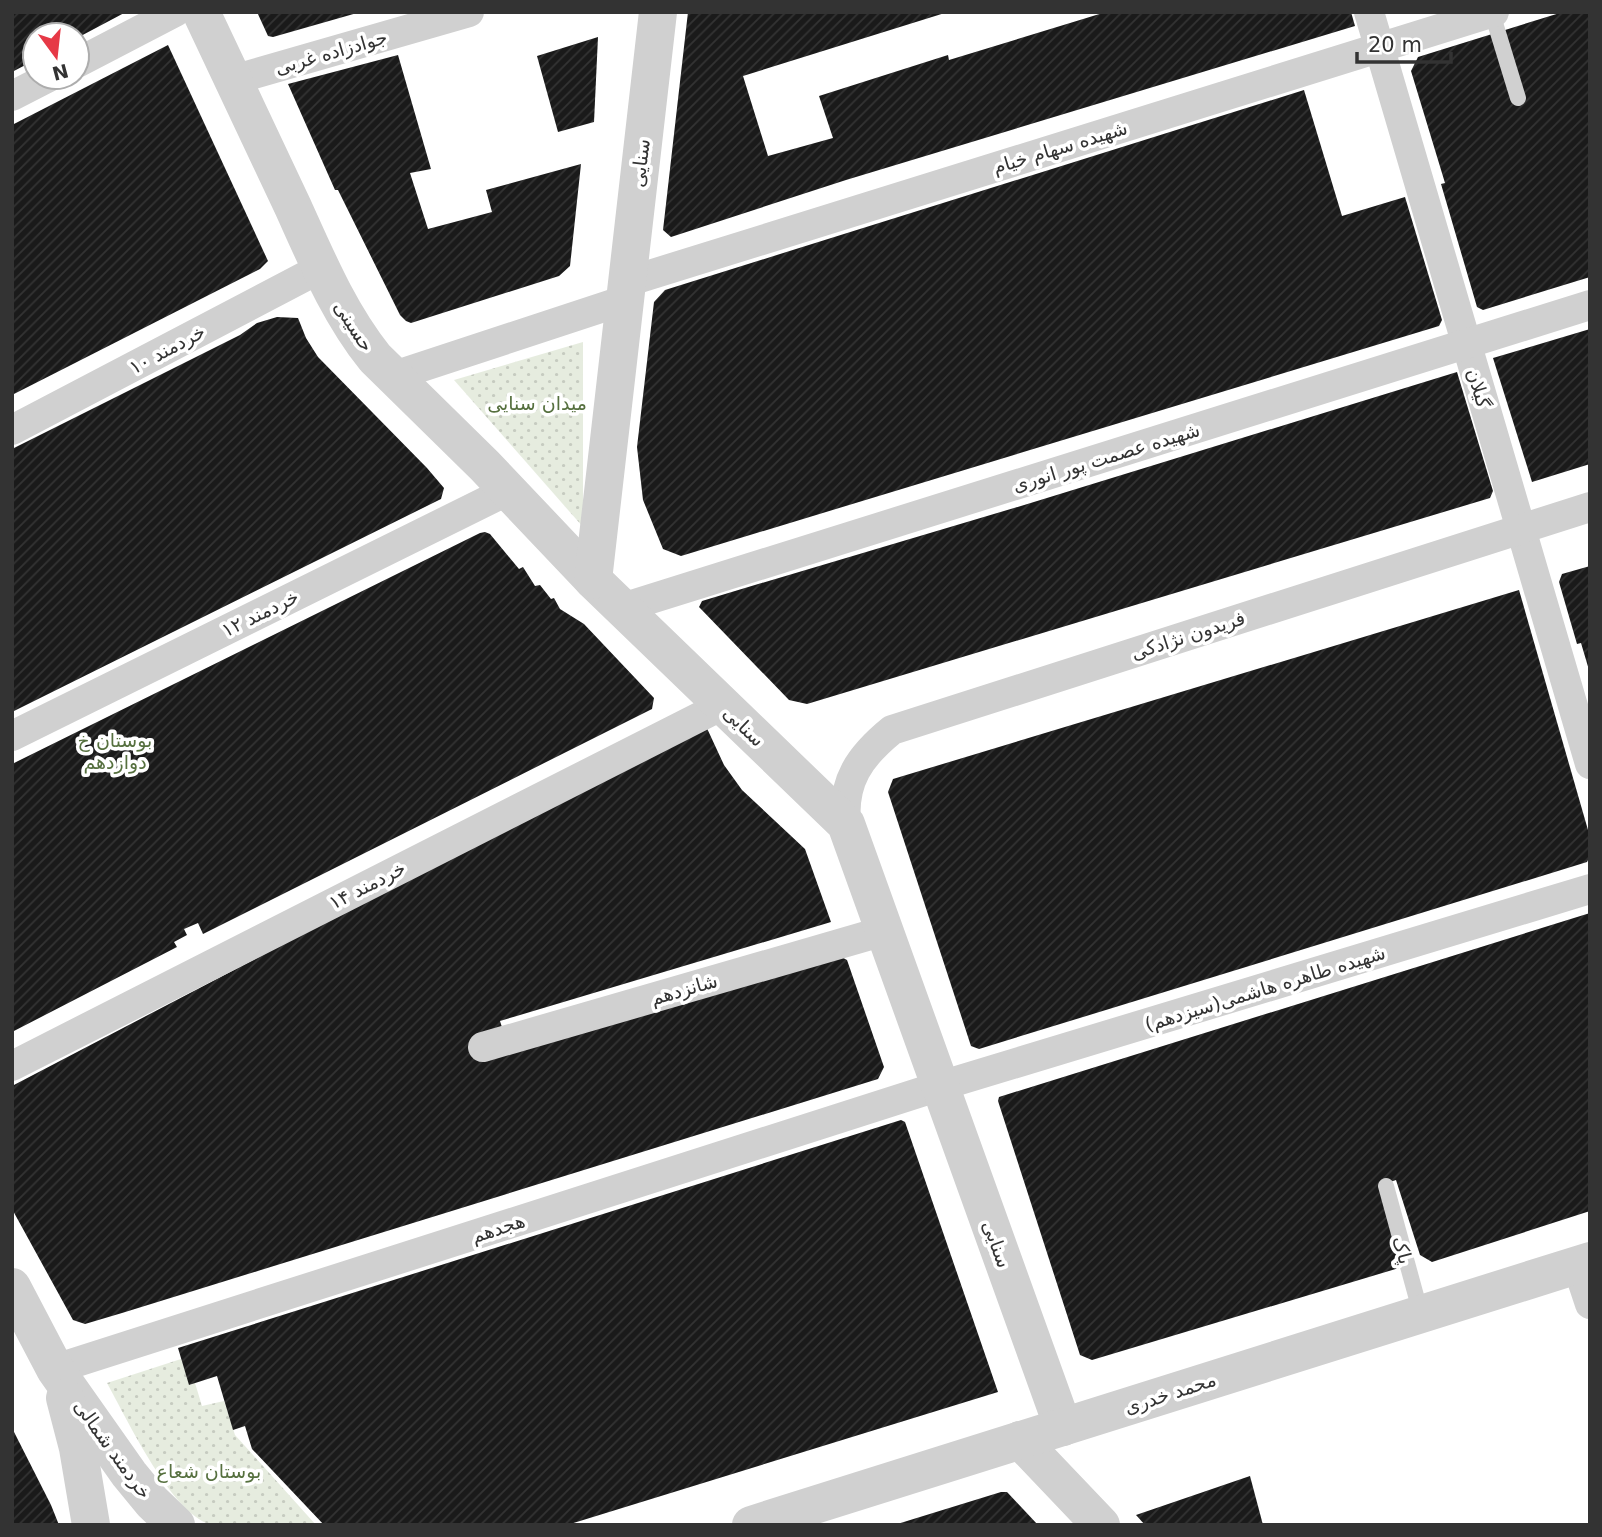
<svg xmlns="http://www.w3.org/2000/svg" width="1602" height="1537" font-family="'DejaVu Sans',Cairo,sans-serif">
  <defs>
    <pattern id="park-dots" width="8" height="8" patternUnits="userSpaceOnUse" patternTransform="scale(1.75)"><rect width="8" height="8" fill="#e6ecdf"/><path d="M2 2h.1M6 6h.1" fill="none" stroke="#c6cbc0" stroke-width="1.8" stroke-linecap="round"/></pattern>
    <pattern id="building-hatch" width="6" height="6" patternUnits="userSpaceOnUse" patternTransform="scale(1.75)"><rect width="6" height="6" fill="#1a1a1a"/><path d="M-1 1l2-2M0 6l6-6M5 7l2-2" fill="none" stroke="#333"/></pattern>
  </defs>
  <rect width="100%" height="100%" fill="#fff"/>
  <!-- park -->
  <g fill="url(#park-dots)">
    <path d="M583 342V527L454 380Z"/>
    <path d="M181 1359 190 1385 195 1383 202 1406 224 1401 235 1435 316 1525C285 1525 243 1529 214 1525 174 1520 126 1417 107 1383Z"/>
  </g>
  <!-- building -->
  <g fill="url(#building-hatch)">
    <path d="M12 12H126L77 38V35H35V60L12 72Z"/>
    <path d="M257 12H357V13L273 37 268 36Z"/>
    <path d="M688 12H948L743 76 768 156 833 138 819 96 948 55 949 60 1106 12H1351L1355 26 846 180 671 237 663 230Z"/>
    <path d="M1563 12H1590V277L1483 310 1477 307 1441 184 1445 183 1411 71 1418 57Z"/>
    <path d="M598 37 594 122 558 132 537 56Z"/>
    <path d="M168 45 268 261 260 269 12 395V125Z"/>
    <path d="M398 55 431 169 410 173 428 229 492 212 486 190 581 164 570 266 559 276 411 323 406 321 400 315 338 190H335L288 84Z"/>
    <path d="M1304 90 1342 216 1405 197 1442 320 1439 326 681 556 663 549 643 500 637 447 654 302 665 290Z"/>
    <path d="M277 317 298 318 306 338 318 357 427 468 444 488 441 499 12 712V449L240 335 257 323Z"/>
    <path d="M1590 329V464L1532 482 1493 358Z"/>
    <path d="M1457 372 1493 491 1490 498 807 704 789 700 699 607 702 601 735 591 1014 508Z"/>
    <path d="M485 532 490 534 519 569 523 567 535 586 540 585 551 599 554 598 560 609 584 624 654 698 652 709 203 934 198 923 184 929 187 935 174 942 177 947 12 1032V764L480 533Z"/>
    <path d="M1590 566V670H1589L1581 643 1577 644 1559 582 1562 574Z"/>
    <path d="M1519 590 1590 837V856L1587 862 979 1049 971 1046 888 792 893 779Z"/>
    <path d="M705 724 724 765 742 790 805 849 831 922 500 1021 508 1046 834 953 847 960 884 1067 878 1079 122 1313 85 1324 73 1320 12 1209V1086Z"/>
    <path d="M1590 913V1211L1432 1262 1420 1255 1396 1180 1384 1184 1409 1265 1092 1360 1080 1355 998 1101 999 1097Z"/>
    <path d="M901 1120 905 1122 998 1392 567 1525H324L252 1449 245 1426 233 1430 217 1376 189 1385 178 1348Z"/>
    <path d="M12 1428 51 1505 59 1525H12Z"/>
    <path d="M1250 1476 1263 1525H1145L1136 1515Z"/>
    <path d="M1001 1492H1007L1038 1525H894Z"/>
  </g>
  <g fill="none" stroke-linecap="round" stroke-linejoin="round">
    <!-- service -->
    <g stroke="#d0d0d0" stroke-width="16">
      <path d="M1492 13 1518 98"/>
      <path d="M1386 1186 1421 1314"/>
    </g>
    <!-- minor -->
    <g stroke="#d0d0d0" stroke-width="30">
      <path d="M1369 12 1590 764"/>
      <path d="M77 63 175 12"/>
      <path d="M233 80 469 12"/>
      <path d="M12 96 49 77"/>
      <path d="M627 282 1494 12"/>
      <path d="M394 376 625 300"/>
      <path d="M12 430 321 268"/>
      <path d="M622 608 1590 305"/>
      <path d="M12 736 507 491"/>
      <path d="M846 824C842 781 860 756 892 730L1590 507"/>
      <path d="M483 1047 884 931"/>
      <path d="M12 1066 723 705"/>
      <path d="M1577 1265 1590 1304"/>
      <path d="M55 1369 940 1086 1590 889"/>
    </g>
    <!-- tertiary -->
    <g stroke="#d0d0d0" stroke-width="38">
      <path d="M201 12C232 77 262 142 293 207 317 260 339 313 375 358L485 466 593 580 846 824 1063 1427"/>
      <path d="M593 580 658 12"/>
      <path d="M12 1287 55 1369 129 1474 152 1502 176 1525"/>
      <path d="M65 1398 78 1448 91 1525"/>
      <path d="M1020 1440 1101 1525"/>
      <path d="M751 1525 1590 1261"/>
    </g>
  </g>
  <g text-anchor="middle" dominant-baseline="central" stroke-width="7" stroke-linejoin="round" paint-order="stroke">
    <!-- street labels -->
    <g font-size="19" fill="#333" stroke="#fff">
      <text transform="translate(331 52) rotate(-16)">جوادزاده غربی</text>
      <text transform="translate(1060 147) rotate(-17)">شهیده سهام خیام</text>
      <text transform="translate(640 163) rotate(-83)">سنایی</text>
      <text transform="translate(354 326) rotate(57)">حسینی</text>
      <text transform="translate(167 349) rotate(-28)">خردمند ۱۰</text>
      <text transform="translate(1479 388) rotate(74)">گیلان</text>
      <text transform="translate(1106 457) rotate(-17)">شهیده عصمت پور انوری</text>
      <text transform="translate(260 613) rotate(-26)">خردمند ۱۲</text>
      <text transform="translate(1188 635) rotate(-18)">فریدون نژادکی</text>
      <text transform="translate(744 726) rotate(44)">سنایی</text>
      <text transform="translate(367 885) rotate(-27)">خردمند ۱۴</text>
      <text transform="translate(1265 988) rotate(-17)">شهیده طاهره هاشمی(سیزدهم)</text>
      <text transform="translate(684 989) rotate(-16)">شانزدهم</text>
      <text transform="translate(498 1228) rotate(-18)">هجدهم</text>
      <text transform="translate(997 1244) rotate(70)">سنایی</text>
      <text transform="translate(1403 1250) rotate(75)">پاک</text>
      <text transform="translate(1170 1393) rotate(-18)">محمد خدری</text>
      <text transform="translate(113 1449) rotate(54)">خردمند شمالی</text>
    </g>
    <!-- park labels -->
    <g font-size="19" fill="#56703f" stroke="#fff">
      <text x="537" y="403">میدان سنایی</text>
      <text x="115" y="740">بوستان خ<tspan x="115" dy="22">دوازدهم</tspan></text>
      <text x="209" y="1471">بوستان شعاع</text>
    </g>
  </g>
  <!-- border -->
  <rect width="1602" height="1537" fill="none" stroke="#333333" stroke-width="28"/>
  <!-- north arrow -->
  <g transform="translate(56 56) rotate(165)"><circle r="33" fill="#ffffff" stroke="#adadad" stroke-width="2"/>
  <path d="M0-5L12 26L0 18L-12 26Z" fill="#e63946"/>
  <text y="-10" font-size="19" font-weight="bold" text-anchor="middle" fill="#333333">N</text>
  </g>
  <!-- scale -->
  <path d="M1357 52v10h94v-10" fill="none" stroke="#333333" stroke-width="3.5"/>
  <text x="1368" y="52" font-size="21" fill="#333333" stroke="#ffffff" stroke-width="5" paint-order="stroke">20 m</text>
</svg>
